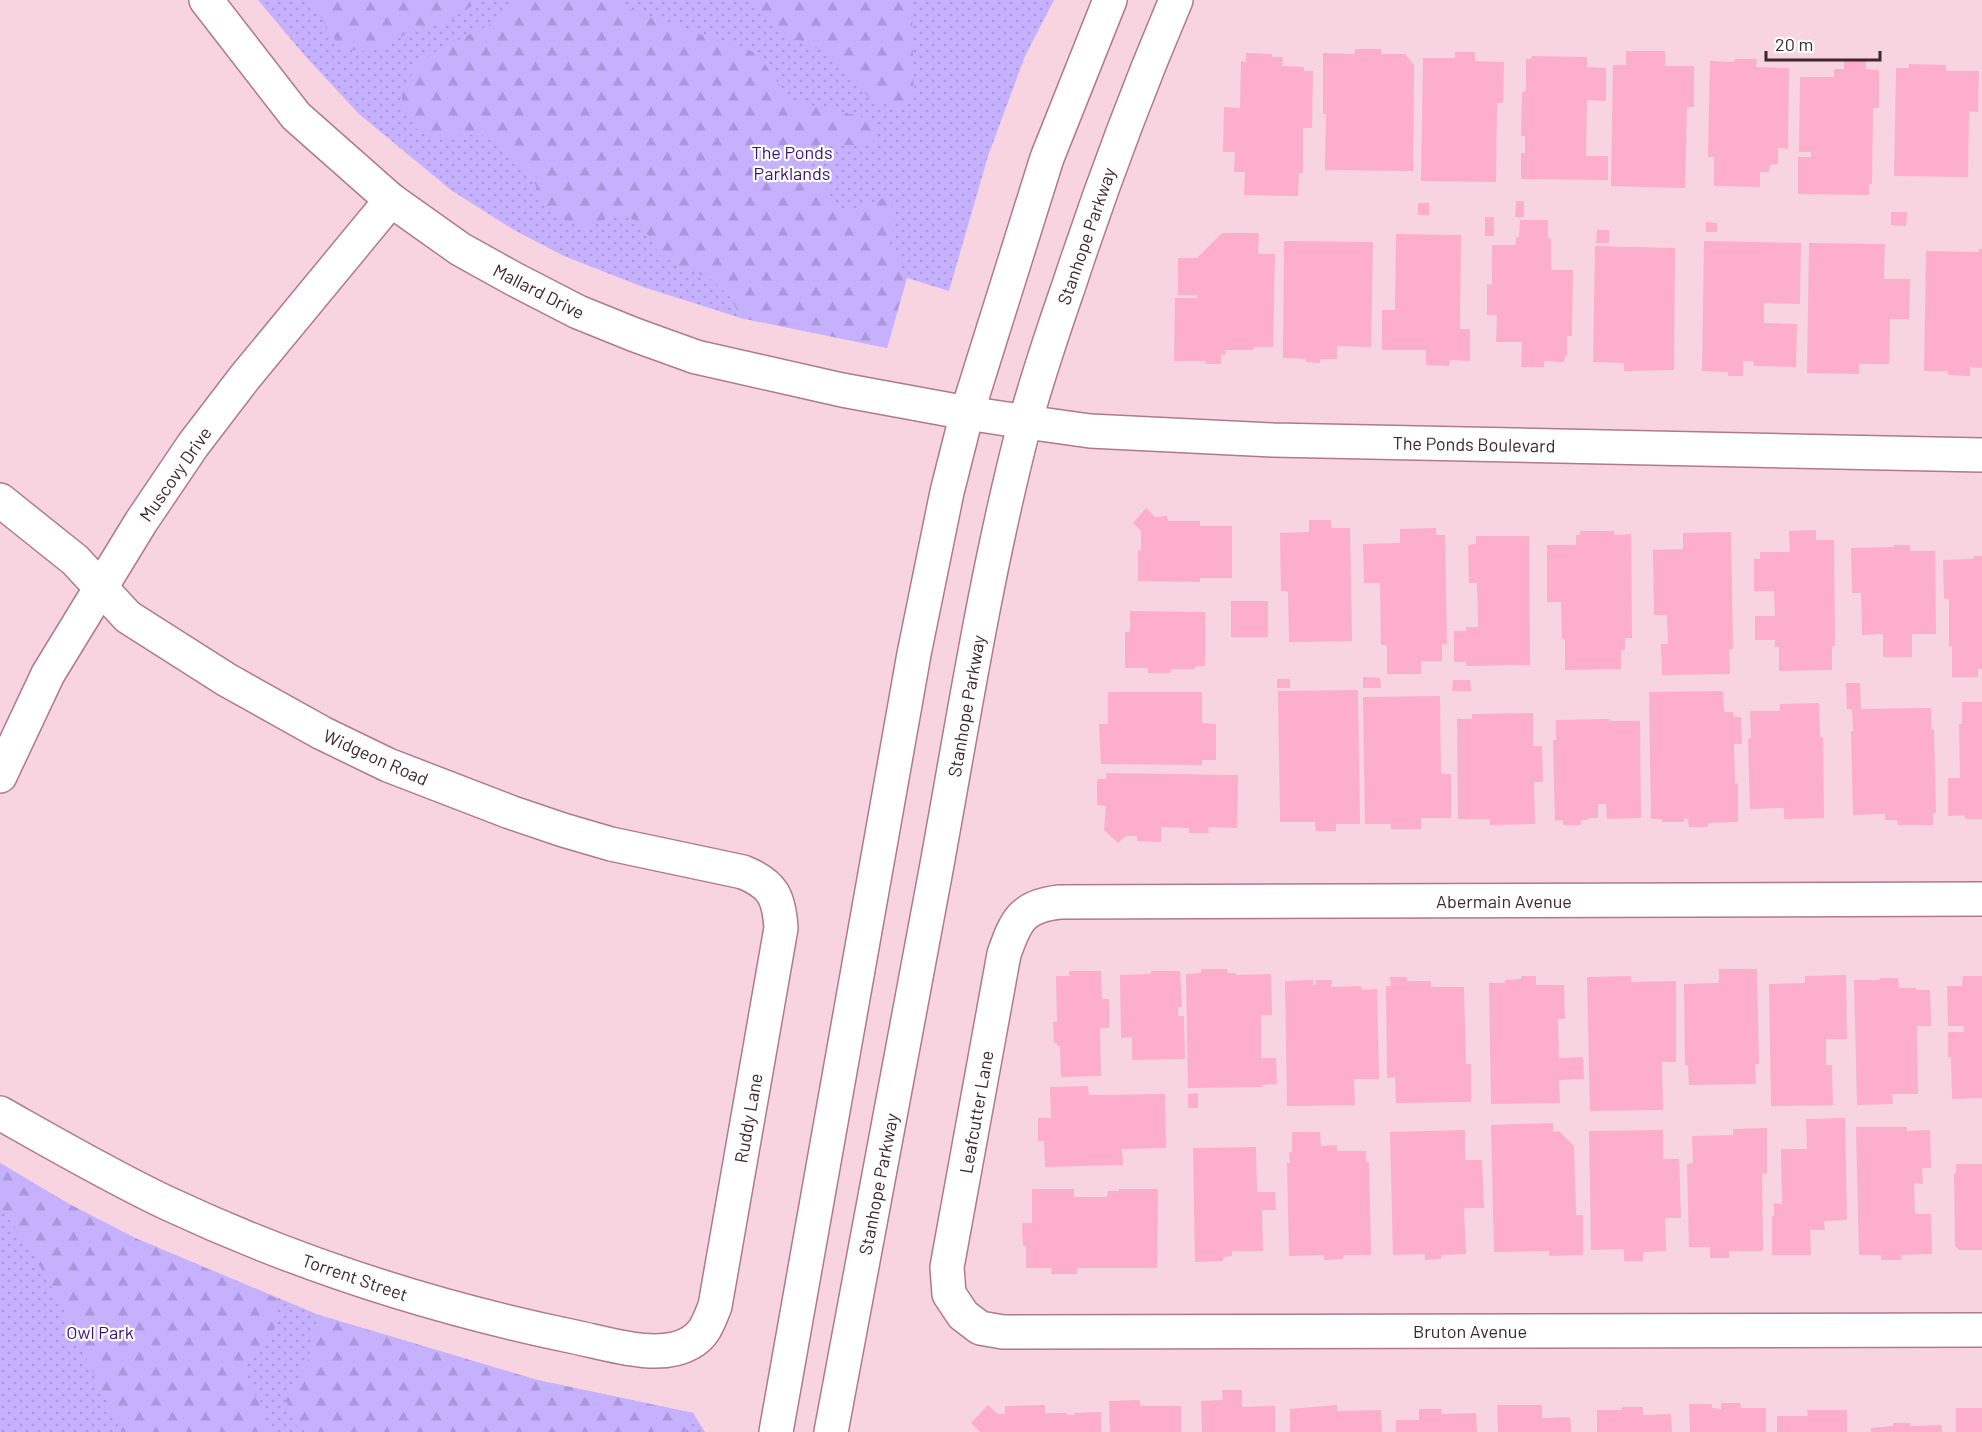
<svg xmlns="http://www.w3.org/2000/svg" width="1982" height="1432" font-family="Barlow,sans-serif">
  <defs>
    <pattern id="grass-dots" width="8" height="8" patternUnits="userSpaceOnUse" patternTransform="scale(1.5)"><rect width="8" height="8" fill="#c5b1fe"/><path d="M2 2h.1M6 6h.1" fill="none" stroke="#aa98da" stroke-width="1.8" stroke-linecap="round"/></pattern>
    <pattern id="forest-firs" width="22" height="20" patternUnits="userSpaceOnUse" patternTransform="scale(1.5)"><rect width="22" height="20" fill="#c5b1fe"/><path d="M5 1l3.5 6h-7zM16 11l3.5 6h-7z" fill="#aa98da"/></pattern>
  </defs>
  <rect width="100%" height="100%" fill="#f8d4e0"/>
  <!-- grass -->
  <g fill="url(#grass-dots)">
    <path d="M258 0H1054L1025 56 988 156 949 291 907 278 887 348 741 318 643 287 564 256 514 230 451 190 359 114 306 57Z"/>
    <path d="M0 1163 69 1204 135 1238 319 1315 537 1380 693 1413 705 1432H0Z"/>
  </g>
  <!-- forest -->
  <g fill="url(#forest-firs)">
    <path d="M310 0H481L445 23 411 30 392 43 370 52 345 49 335 40Z"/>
    <path d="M519 0H621L633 12 757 53 791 101 860 116 875 129 873 145H836L813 150 811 167 840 209 859 208 883 198 896 211 889 246 907 277 887 348 741 318 731 298 709 278 681 267 660 255 645 231 627 214 606 218 587 227 568 222 547 209 535 184 504 147 480 134 433 138 415 128 402 106V93L416 65 439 49 493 23Z"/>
    <path d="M757 0H912L914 102 901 108 870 99 831 55 786 35 758 8Z"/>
    <path d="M0 1163 69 1204 135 1238 278 1299 277 1325 263 1344 247 1360 245 1381 262 1404 266 1426 271 1432H121L58 1298 31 1251 0 1206Z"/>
    <path d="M319 1315 537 1380 693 1413 685 1432H305L294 1423 286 1400 308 1360Z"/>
  </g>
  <!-- building -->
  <g fill="#fcaeca">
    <path d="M1355 49H1381V54H1405L1414 65 1413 171 1325 170 1326 114H1323V53L1355 54Z"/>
    <path d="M1626 51H1665V66H1694V107H1687L1685 188 1611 186 1613 65H1626Z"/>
    <path d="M1455 52H1475V61L1504 62 1503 103H1497L1496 182 1421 181 1423 58H1455Z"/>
    <path d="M1246 53 1272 54V57H1283L1282 66 1304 67V71H1313L1312 128H1303V173H1299L1298 196 1244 195 1245 172H1234L1235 152H1223L1224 107 1240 108 1241 61 1246 62Z"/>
    <path d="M1532 56 1587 57V67L1606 68V101L1587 100 1586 156H1608V180L1521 179V153H1525V136H1521L1522 92 1526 91V59H1531Z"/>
    <path d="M1735 59H1757L1756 67 1789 68 1788 149 1778 148V164L1770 165 1769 172H1760V187L1714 186V157H1708L1710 61 1734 62Z"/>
    <path d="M1844 59 1866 60V69L1879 70V108H1873L1872 184H1869V195L1798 194V157H1811V152H1799L1800 77H1834V69H1844Z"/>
    <path d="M1909 64 1946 65V71H1979L1978 112 1969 111 1968 177 1894 176 1896 68H1909Z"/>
    <path d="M1516 201H1524V217H1515Z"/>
    <rect x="1418" y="203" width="11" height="12"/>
    <path d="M1891 212H1907L1906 226 1891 225Z"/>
    <rect x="1485" y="217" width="9" height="19"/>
    <path d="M1520 220H1548V238H1551V270H1573L1572 336H1567V356H1565L1564 362 1544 361V367H1521L1522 342H1496L1497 315H1487V284L1492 285V245H1516V237H1519Z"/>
    <path d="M1706 222 1717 223V232H1706Z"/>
    <path d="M1597 230H1609V243H1596Z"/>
    <path d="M1222 233H1259L1258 254H1275L1273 347H1253V350H1225V355H1221V364H1206L1205 361H1174L1175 298H1197V295H1178V258H1197Z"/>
    <path d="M1396 234 1461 235 1460 329H1470V361L1450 360 1449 366 1426 365V350H1382V310H1395Z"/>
    <path d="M1284 241 1373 242 1371 347 1337 346V359H1320V363L1306 362V359L1283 358Z"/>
    <path d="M1704 241 1801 243 1800 304 1764 303V323L1797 324 1796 367 1754 366 1753 361H1743V376H1728V372L1702 371Z"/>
    <path d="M1809 243 1885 244 1884 279H1910L1909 319H1890L1889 364H1859V374L1807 373Z"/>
    <path d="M1595 246 1675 248 1674 370 1624 371V363L1593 362Z"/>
    <path d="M1979 249H1982V368L1970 367V376L1948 375V371H1924L1926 251 1979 252Z"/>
    <path d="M1146 508 1155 517 1167 516 1168 521H1200V526H1232V578H1200V582L1138 581V550L1141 551V531L1133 523Z"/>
    <path d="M1309 520H1331V528H1350L1352 641 1289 642 1288 591H1281L1280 533 1309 532Z"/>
    <path d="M1436 528V535H1445L1447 644H1442V661H1421V674H1387V645H1381L1380 583H1364L1363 544 1400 543V529Z"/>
    <path d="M1816 530V540H1834L1835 646H1832V670L1779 671V647H1775V640H1755V616H1775L1774 591H1754V559H1760V552H1790L1789 531Z"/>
    <path d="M1580 531H1614V535L1631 534 1632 638H1625V650H1621V669L1565 670V639H1562L1561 602H1547V545H1576V535H1580Z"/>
    <path d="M1731 532 1733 649H1729L1730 674 1662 675 1661 644H1668L1667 615H1654L1653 550 1683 549V533Z"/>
    <path d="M1476 536H1529L1530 665 1467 666 1466 662H1454V631H1466V627H1478L1477 583H1469L1468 545 1476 544Z"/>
    <path d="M1894 545H1910V551H1935L1936 634H1912V657H1883V634L1862 635 1861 593H1852L1851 548 1894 547Z"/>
    <path d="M1974 556H1982V669H1978V677H1952V646L1949 647V599H1944L1943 560 1973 559Z"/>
    <rect x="1231" y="601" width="37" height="36"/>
    <path d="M1130 611 1205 612V666H1195V669H1171L1170 673H1148V668H1125V632H1130Z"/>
    <path d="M1363 677 1380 678 1381 688H1363Z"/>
    <rect x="1277" y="679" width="13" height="9"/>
    <path d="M1453 680H1470L1471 691H1452Z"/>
    <path d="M1846 683H1860L1861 709 1931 708V729H1934L1936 813H1933V825H1898L1897 820H1885V814L1853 815 1851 731H1853L1852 709H1847Z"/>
    <path d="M1358 690 1360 824H1336V831H1316L1315 822H1280L1278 691Z"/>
    <path d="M1723 691 1724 712H1733L1734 717H1741L1742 744H1734L1735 784 1738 783V822L1708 823V827H1689L1688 819 1684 818V822H1662V819H1651L1649 692Z"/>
    <path d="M1108 692H1202V723L1216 724V760H1202V765L1101 764 1099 724H1108Z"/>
    <path d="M1440 696 1441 774H1451V818H1421V829H1391V824H1365L1363 697Z"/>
    <path d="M1962 702H1982V819H1965V815L1948 816V778H1960L1959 724H1962Z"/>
    <path d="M1819 703 1820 737H1823L1824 818 1784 819V808L1750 809 1748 739 1751 738 1750 711H1780V704Z"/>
    <path d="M1533 713V746H1542L1543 782H1534L1535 824 1490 825V819H1458L1457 719H1472V714Z"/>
    <path d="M1610 719 1609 721H1640L1641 818 1607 819 1606 804H1598V818H1588V820H1581V825H1563V820L1555 821 1553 740H1556V720Z"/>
    <path d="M1106 773 1238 775 1237 828 1208 827 1209 833H1189V828L1161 827V842L1137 841V836H1125L1118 843 1104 830 1106 806 1097 805V779H1106Z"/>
    <path d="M1201 969H1227L1228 973H1236V975L1271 974 1272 1015H1261V1058H1276L1277 1084 1262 1085V1087L1188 1088 1186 974 1201 973Z"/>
    <path d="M1719 969H1757L1759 1064H1755L1756 1084 1689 1085 1688 1065 1685 1066 1684 984 1719 983Z"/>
    <path d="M1069 971H1101L1102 999H1109V1028H1100L1101 1076 1061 1077 1060 1046H1057V1043H1054L1053 1022H1057L1056 976H1070Z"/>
    <path d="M1151 971H1180L1182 1007H1178V1016H1184L1185 1059 1132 1060V1037L1121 1038 1120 975 1151 974Z"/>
    <path d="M1846 975 1847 1039H1826V1065H1832L1833 1105 1771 1106 1769 984 1805 983V976Z"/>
    <path d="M1521 976H1536V985H1564L1565 1019H1558L1559 1058 1583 1057 1584 1079 1559 1080 1560 1103 1491 1104 1489 983H1505V980L1521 979Z"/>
    <path d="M1631 976V982L1676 981V1062H1662L1663 1110 1590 1111 1587 977Z"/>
    <path d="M1963 976H1982V1098L1952 1099 1951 1057H1948V1032H1964V1026H1948L1947 986H1962Z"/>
    <path d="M1390 977H1407V981H1431V987H1464L1466 1064H1471V1102L1396 1103 1395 1077 1387 1078 1386 986H1391Z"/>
    <path d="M1879 978H1898L1899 988H1916V990H1930L1931 1026H1917L1918 1094H1892L1893 1104 1857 1105 1854 980H1880Z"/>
    <path d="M1313 980V985H1316V980H1332L1331 987 1361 986V990L1377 989 1379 1079H1354L1355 1105 1287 1106 1285 981Z"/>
    <path d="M1088 1086 1089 1095 1165 1094 1166 1148 1122 1149 1123 1165 1045 1167 1044 1141H1038V1118H1051L1050 1087Z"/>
    <path d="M1198 1093V1108H1188V1094Z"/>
    <path d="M1845 1118 1847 1220 1824 1221 1825 1230H1810L1811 1255H1772V1216H1774V1203L1782 1204 1781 1149H1807L1806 1119Z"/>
    <path d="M1553 1123V1132L1559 1131 1574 1146 1576 1215H1583V1255L1549 1256V1251L1494 1252 1491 1125Z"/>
    <path d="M1856 1127H1907V1131L1930 1130 1931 1168H1922L1923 1184 1914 1183 1915 1214H1931L1932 1254 1901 1255V1260H1881V1255H1859Z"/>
    <path d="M1767 1128V1174L1762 1173 1763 1251H1729V1258H1710V1247H1689L1687 1164 1693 1163 1692 1136 1733 1135V1129Z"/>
    <path d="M1465 1130V1160H1482L1484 1208H1464L1466 1254 1441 1255V1259L1425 1260V1254L1393 1255 1390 1132Z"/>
    <path d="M1663 1130V1159H1679L1681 1218H1665L1666 1251 1643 1252V1261H1624V1249L1591 1250 1589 1131Z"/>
    <path d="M1292 1132H1320L1321 1146 1337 1145V1151H1366V1162H1369L1371 1255H1343V1259L1324 1260V1255L1289 1256 1287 1163H1290L1289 1152H1292Z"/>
    <path d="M1256 1147 1257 1192H1275L1276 1210H1262L1263 1251H1232V1256L1223 1257V1261L1195 1262 1193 1148Z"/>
    <path d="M1956 1164H1982V1250H1959L1955 1246 1954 1173H1956Z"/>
    <path d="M1032 1189H1074V1197H1107L1108 1191H1119V1189H1158L1157 1268H1077V1274H1051L1052 1268H1026V1246H1023L1022 1223H1032Z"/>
    <path d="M1222 1390H1242V1407L1275 1406V1432H1202L1201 1401 1223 1400Z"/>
    <path d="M1140 1400V1406H1181V1432H1110L1109 1401Z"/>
    <path d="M1721 1403H1740L1741 1408H1766V1432H1690L1689 1404H1712V1408L1721 1409Z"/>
    <path d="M988 1405 998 1414H1005V1406L1045 1405V1413H1067L1068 1415H1074V1413L1101 1412V1432H980L971 1423Z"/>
    <path d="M1337 1405V1411L1381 1410 1382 1432H1290V1409Z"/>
    <path d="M1497 1405H1542V1418L1570 1417 1571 1432H1498Z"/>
    <path d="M1622 1407H1643V1415L1671 1414 1672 1432H1597V1410H1622Z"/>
    <rect x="1956" y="1408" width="26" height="24"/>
    <path d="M1419 1409H1442L1441 1414 1476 1413 1477 1432H1396V1420H1419Z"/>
    <path d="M1807 1410H1847V1432H1777V1416H1808Z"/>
    <path d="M1893 1423H1910V1426L1942 1425V1432H1871V1428L1893 1426Z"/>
  </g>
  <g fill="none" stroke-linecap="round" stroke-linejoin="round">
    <defs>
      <g id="street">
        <path d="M206 0 296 116 391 200 460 249 514 279 578 312 635 335 696 357 842 390 967 413 1026 422"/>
        <path d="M0 500 75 560 128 617 227 680 322 733 388 765 510 812 563 830 611 844 743 872C773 884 779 897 781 928L715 1306C709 1321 705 1335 690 1343 660 1361 608 1344 575 1337 435 1308 297 1264 167 1203 110 1176 55 1144 0 1113"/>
        <path d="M0 776 48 674 141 522 193 445 245 377 391 200"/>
        <path d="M1982 899 1060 902C1022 906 1016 920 1004 954L947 1267 949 1294 963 1315 980 1328 1003 1332 1982 1330"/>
      </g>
      <g id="secondary">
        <path d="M1026 422 1090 431 1273 440 1982 455"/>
        <path d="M776 1432 914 654 947 492 967 413 1047 158 1110 0"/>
        <path d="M831 1432C866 1245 902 1058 936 870 963 722 986 572 1024 426 1037 379 1053 331 1069 285 1101 188 1136 94 1176 0"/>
      </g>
    </defs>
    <!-- street casing -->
    <use href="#street" stroke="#b0798d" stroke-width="36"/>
    <!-- secondary casing -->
    <use href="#secondary" stroke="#b0798d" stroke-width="36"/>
    <!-- street -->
    <use href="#street" stroke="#fff" stroke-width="33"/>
    <!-- secondary -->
    <use href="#secondary" stroke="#fff" stroke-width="33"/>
  </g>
  <g text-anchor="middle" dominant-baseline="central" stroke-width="4.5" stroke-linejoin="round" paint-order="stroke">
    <!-- park labels -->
    <g font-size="18" fill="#3d1176" stroke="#fff">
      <text x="792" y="152">The Ponds<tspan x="792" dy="21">Parklands</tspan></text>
      <text x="100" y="1332">Owl Park</text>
    </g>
    <!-- street labels -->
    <g font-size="18" fill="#3d262e" stroke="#fff">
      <text transform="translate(1086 236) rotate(-71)">Stanhope Parkway</text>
      <text transform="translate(539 291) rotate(27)">Mallard Drive</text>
      <text transform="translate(1474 444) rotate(1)">The Ponds Boulevard</text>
      <text transform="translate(175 474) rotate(-55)">Muscovy Drive</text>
      <text transform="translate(966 706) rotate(-80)">Stanhope Parkway</text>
      <text transform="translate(376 757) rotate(24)">Widgeon Road</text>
      <text x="1504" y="901">Abermain Avenue</text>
      <text transform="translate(976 1112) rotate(-80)">Leafcutter Lane</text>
      <text transform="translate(748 1118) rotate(-80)">Ruddy Lane</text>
      <text transform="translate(878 1184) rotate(-79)">Stanhope Parkway</text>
      <text transform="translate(355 1277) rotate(19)">Torrent Street</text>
      <text x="1470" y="1331">Bruton Avenue</text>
    </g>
  </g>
  <!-- scale -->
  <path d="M1766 51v9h114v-9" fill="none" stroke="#3d262e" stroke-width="3"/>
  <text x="1775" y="51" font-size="18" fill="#3d262e" stroke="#ffffff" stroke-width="4.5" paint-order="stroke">20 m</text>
</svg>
